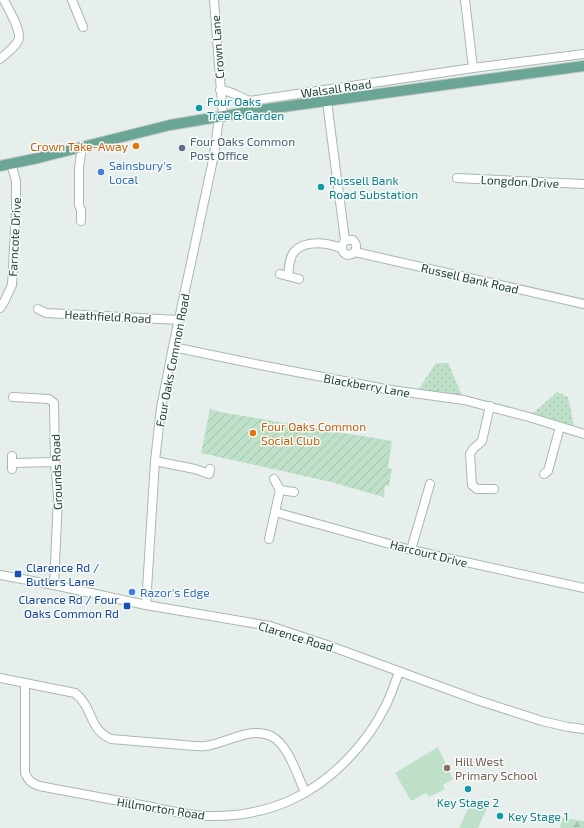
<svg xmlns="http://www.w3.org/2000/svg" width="584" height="828" font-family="'Exo 2',sans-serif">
  <defs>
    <pattern id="grass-dots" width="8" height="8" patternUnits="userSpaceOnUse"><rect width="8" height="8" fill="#bfe0c8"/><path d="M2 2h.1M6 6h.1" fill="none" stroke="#a4c1ad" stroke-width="1.8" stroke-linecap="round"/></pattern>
    <pattern id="forest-firs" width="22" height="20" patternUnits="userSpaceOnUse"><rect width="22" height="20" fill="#bfe0c8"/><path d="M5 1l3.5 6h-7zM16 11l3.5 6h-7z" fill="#a4c1ad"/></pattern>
    <pattern id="garden-furrows" width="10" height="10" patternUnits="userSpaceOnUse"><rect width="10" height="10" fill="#bfe0c8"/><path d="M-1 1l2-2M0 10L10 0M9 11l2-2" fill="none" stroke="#a4c1ad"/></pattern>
  </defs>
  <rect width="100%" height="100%" fill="#e6efeb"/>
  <!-- grass -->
  <g fill="url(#grass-dots)">
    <path d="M436 363H448L464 400 416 393Z"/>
    <path d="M557 392 568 397 575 431 529 417Z"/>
  </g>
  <!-- forest -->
  <path fill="url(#forest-firs)" d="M562 818 584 821V828H560Z"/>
  <!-- park -->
  <g fill="#bfe0c8">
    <path d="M438 747 453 779 443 785 445 789 429 797 426 793 411 801 395 773Z"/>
    <path d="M487 802 489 804 478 828H459L468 809 476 807V804Z"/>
  </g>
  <!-- garden -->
  <path fill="url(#garden-furrows)" d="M210 409 220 412 392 441 388 468 392 469 389 486 385 485 384 497 331 482 201 453Z"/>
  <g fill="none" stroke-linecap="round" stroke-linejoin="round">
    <defs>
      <g id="minor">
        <path d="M72 0 83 27"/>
        <path d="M214 0 223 117"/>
        <path d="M465 0 473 68"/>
        <path d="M0 59C6 54 14 48 18 41 23 32 8 9 4 0"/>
        <path d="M220 90C231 90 240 98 250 101L473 68 584 54"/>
        <path d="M327 102 345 240C341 246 340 251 347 255L352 254 355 252C357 247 357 244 353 240H345"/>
        <path d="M80 147 81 154 79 168V205L81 210V221"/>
        <path d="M457 178 584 184"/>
        <path d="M355 252 584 304"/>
        <path d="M280 274 299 279"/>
        <path d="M288 276C289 268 289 258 294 252 305 239 328 243 341 248"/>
        <path d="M0 308 4 302 12 285 16 211V181L11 163"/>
        <path d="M38 309 46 313 179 320"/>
        <path d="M173 347 260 365 391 390 464 400 529 417 584 434"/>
        <path d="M13 397 49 399 54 403 55 462 58 497 54 585"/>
        <path d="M490 406 482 441 473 449 470 454 472 485 477 489H494"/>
        <path d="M12 456V469"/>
        <path d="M155 461 195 469 209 474 210 469"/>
        <path d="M13 463 55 462"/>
        <path d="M544 474 548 471 560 427"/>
        <path d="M274 479 280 490 275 512 411 550 584 588"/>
        <path d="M280 490 294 492"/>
        <path d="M269 539 275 512"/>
        <path d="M411 550 430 484"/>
        <path d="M0 575 54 585 146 605 270 626 330 646 477 700 542 721 568 727 584 729"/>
        <path d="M146 605 155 461 161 408 173 347 214 155 219 118"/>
        <path d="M0 678 75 693C94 708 88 729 111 739 132 741 152 742 172 744 183 745 195 747 206 746 226 743 252 726 271 736 288 744 297 775 305 792"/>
        <path d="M25 683V773C28 780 31 783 39 786 76 793 114 800 152 807 171 811 192 816 212 816 238 816 267 811 291 800 331 782 367 744 386 705 391 695 395 683 399 672"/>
      </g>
      <path id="major" d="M0 166 38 158 170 125 260 110 584 66"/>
    </defs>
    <!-- minor casing -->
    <use href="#minor" stroke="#a8b8b2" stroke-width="10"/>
    <!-- major casing -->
    <use href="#major" stroke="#c2cac8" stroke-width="12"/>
    <!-- minor -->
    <use href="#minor" stroke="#fff" stroke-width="8"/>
    <!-- major -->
    <use href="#major" stroke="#6aa596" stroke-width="10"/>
  </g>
  <!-- markers -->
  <g fill="#0f9aa8" stroke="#f7fbf9" stroke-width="1.5">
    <circle cx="199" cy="108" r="4"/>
    <circle cx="321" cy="187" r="4"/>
    <circle cx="468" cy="789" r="4"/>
    <circle cx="500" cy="816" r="4"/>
  </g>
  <g fill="#e8710a" stroke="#f7fbf9" stroke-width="1.5">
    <circle cx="136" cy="146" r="4"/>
    <circle cx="253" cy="433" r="4"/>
  </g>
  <circle fill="#5c6f8a" stroke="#f7fbf9" stroke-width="1.5" cx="182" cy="148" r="4"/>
  <g fill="#3f7fe0" stroke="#f7fbf9" stroke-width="1.5">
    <circle cx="101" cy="172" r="4"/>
    <circle cx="132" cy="592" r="4"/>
  </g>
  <g fill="#1a4fb4" stroke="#f7fbf9" stroke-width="1.5">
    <rect x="14" y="570" width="8" height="8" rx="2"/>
    <rect x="123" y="602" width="8" height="8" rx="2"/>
  </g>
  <circle fill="#8d6e63" stroke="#f7fbf9" stroke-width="1.5" cx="447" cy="768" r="4"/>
  <g text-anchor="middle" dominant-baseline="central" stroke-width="3" stroke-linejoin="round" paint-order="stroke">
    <!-- street labels -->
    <g font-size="12" fill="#24423a" stroke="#f7fbf9">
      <text transform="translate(217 47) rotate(-94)">Crown Lane</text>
      <text transform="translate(336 88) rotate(-8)">Walsall Road</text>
      <text transform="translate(520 181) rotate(3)">Longdon Drive</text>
      <text transform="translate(14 237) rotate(-87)">Farncote Drive</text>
      <text transform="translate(470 278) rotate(13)">Russell Bank Road</text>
      <text transform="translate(108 316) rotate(3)">Heathfield Road</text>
      <text transform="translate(172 360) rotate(-79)">Four Oaks Common Road</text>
      <text transform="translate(367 385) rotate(10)">Blackberry Lane</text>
      <text transform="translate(56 472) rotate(-92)">Grounds Road</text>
      <text transform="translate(429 553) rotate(14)">Harcourt Drive</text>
      <text transform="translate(296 636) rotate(17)">Clarence Road</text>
      <text transform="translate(161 808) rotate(9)">Hillmorton Road</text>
    </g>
    <!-- culture labels -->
    <g font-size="12" fill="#0d838f" stroke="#f7fbf9" text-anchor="start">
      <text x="207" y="101">Four Oaks<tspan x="207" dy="14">Tree &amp; Garden</tspan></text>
      <text x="329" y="180">Russell Bank<tspan x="329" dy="14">Road Substation</tspan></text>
      <text x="468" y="802" text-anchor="middle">Key Stage 2</text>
      <text x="508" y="816">Key Stage 1</text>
    </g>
    <!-- service labels -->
    <g font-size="12" fill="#4e5e75" stroke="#f7fbf9" text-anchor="start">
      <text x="190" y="141">Four Oaks Common<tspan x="190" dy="14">Post Office</tspan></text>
    </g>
    <!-- food labels -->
    <g font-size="12" fill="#c56008" stroke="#f7fbf9" text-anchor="end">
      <text x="128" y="146">Crown Take-Away</text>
      <text x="261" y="426" text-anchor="start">Four Oaks Common<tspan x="261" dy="14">Social Club</tspan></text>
    </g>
    <!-- shop labels -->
    <g font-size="12" fill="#366cbe" stroke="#f7fbf9" text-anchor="start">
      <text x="109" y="165">Sainsbury's<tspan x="109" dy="14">Local</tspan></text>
      <text x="140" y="592">Razor's Edge</text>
    </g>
    <!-- transit labels -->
    <g font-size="12" fill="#164399" stroke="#f7fbf9" text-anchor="start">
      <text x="26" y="567">Clarence Rd /<tspan x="26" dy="14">Butlers Lane</tspan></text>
      <text x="119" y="599" text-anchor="end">Clarence Rd / Four<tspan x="119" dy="14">Oaks Common Rd</tspan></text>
    </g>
    <!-- education labels -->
    <g font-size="12" fill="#785e54" stroke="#f7fbf9" text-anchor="start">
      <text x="455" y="761">Hill West<tspan x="455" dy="14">Primary School</tspan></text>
    </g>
  </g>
</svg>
